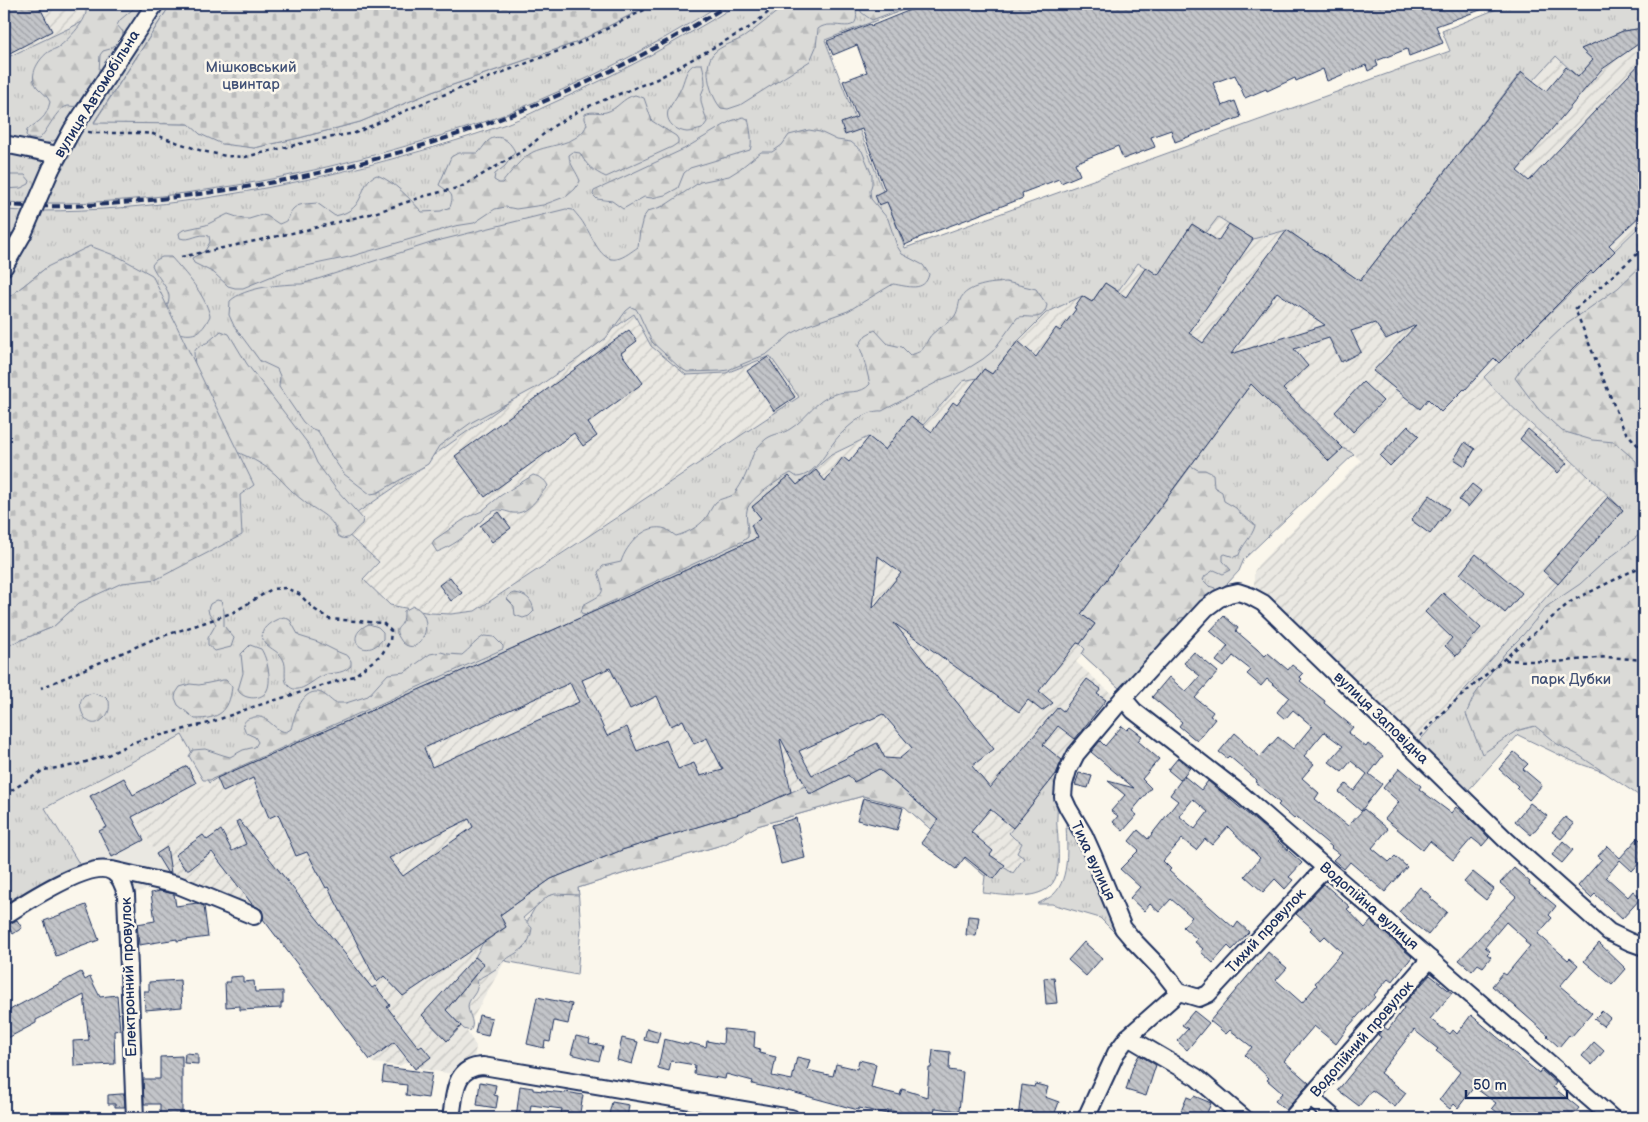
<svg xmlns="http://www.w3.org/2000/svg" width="1648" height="1122" font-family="'Balsamiq Sans',sans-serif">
  <defs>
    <pattern id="industrial-furrows" width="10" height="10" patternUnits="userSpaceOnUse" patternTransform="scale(1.25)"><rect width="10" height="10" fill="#eae8e2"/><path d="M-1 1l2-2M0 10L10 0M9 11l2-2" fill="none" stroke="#c8c7c4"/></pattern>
    <pattern id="grass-tufts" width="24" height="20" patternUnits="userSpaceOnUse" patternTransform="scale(1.25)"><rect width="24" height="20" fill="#dadad7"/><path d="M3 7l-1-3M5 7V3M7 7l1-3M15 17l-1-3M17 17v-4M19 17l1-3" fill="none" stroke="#babbbb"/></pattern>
    <pattern id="forest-firs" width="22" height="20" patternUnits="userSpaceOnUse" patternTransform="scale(1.25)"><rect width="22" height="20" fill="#dadad7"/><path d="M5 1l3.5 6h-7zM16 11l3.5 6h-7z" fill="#babbbb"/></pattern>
    <pattern id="cemetery-stones" width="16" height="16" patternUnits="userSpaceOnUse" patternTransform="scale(1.25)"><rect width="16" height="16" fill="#dadad7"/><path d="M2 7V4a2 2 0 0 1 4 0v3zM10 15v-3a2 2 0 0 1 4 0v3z" fill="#babbbb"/></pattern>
    <pattern id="building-back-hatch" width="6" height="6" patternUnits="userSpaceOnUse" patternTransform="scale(1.25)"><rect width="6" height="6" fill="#c3c5c9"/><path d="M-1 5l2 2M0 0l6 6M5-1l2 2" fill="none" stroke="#9ea0a6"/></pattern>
  </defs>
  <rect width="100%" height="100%" fill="#fbf7ec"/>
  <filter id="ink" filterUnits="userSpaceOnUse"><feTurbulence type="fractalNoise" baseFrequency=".02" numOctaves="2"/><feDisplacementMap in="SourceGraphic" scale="10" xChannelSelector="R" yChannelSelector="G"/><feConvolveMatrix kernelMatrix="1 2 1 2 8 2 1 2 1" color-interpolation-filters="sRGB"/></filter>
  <g filter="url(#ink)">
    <!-- built -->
    <g fill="#eae8e2">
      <path d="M721 4H738L698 29 648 58 573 94 507 123 398 157 269 188 227 195 126 208 61 211 4 210V202L62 203 128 199 225 187 269 180 336 165 398 149 463 129 505 114 570 85 644 49 694 21Z"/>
      <path d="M182 735 209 783 136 819 168 873 169 883 131 894 127 883 83 870 44 808Z"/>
    </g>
    <!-- industrial -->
    <g fill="url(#industrial-furrows)">
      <path d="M4 4H131L4 64Z"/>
      <path d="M1644 28V222L1484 377 1495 390 1532 426 1570 459 1623 510 1415 746 1260 593 1254 586V572L1258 565 1361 461 1354 454 1329 461 1251 384 1081 614 1095 624 1080 644 1085 650 1076 662 1115 697 1079 744 1038 847 1051 886 1046 889 994 879 986 874 879 769 854 782 848 775 810 795 805 786 749 811 551 879 466 1030 476 1046 474 1059 462 1064 453 1074 422 1069 413 1058 400 1066 373 1063 257 911 168 873 136 819 217 778 751 525 752 507 789 476 797 485 831 455 869 437 923 425 963 381 977 378 984 369 1018 341 1046 313 1082 296 1105 283 1118 291 1138 263 1158 275 1192 224 1218 216 1253 239 1287 230 1360 280 1522 72 1533 81 1556 56 1578 77 1581 49 1623 31Z"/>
      <path d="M634 314 651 346 726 373 770 356 799 397 475 611 451 614 430 613 390 605 363 579 379 563 338 526 423 468 424 462Z"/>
    </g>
    <!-- grass -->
    <g fill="url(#grass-tufts)" stroke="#7a849a" fill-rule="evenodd">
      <path d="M120 4H147L63 131C60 134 58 138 55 140 40 149 19 140 4 137V59Z"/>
      <path d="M163 4H171L94 122 190 124 200 134 254 148 299 138 360 122 432 92 575 43 646 7 650 4H721C654 47 580 84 506 114 478 125 449 133 420 142 349 163 278 180 206 190 152 198 98 204 44 203L63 157 76 136Z"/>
      <path d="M738 4H919L825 40 905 248 1450 51 1442 31 1509 4H1644V28L1623 31 1581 49 1593 60 1578 77 1556 56 1533 81 1521 72 1360 281 1287 230 1253 239 1218 217 1206 233 1192 224 1158 275 1138 263 1118 291 1105 283 1092 302 1082 296 1046 313 1018 341 992 374 984 369 977 378 963 381 923 425 885 450 868 437 831 455 797 485 789 476 752 507 761 518 757 538 480 663 217 778 209 783 182 735 45 808 83 870 4 912V647L53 627 79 603 122 582 157 579 47 267 4 301V277L12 265 40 211C151 211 261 192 369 165 415 153 461 140 506 124 523 118 539 109 555 102 618 74 679 41 738 4ZM634 314 651 346 686 375 726 373 770 356 799 397 475 611 451 614 430 613 390 605 363 579 379 562 338 526 423 468 424 462Z"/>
      <path d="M4 149 38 156 42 163 44 169 28 203 4 202Z"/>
      <path d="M4 210 25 211 16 232 4 254Z"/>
      <path d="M1644 222V786L1572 761 1518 735 1465 794 1415 746 1623 510C1606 493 1588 476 1570 459 1541 432 1510 408 1484 377Z"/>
      <path d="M1251 384 1329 461 1343 448 1354 454 1244 559 1239 571 1227 584 1210 596 1124 687 1119 688 1082 654 1085 649 1080 644 1095 624 1081 614Z"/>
      <path d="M1065 763C1062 781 1057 799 1057 817 1056 825 1058 832 1058 840 1058 851 1060 869 1055 879 1044 903 1004 895 983 893L985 876 905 807 863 796 757 826 725 844 628 872 578 888 581 928 577 975 505 961 551 879 622 850 749 811 805 786 810 794 848 775 854 782 879 769 979 863 976 866 986 874 994 879 1003 867 1013 873 1024 858 1017 853 1022 843 1015 839 1009 833Z"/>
      <path d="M1070 820 1138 951 1121 939 1100 918 1052 904H1037C1042 901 1050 898 1054 894 1070 878 1067 846 1066 825L1067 822Z"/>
    </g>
    <!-- forest -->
    <g fill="url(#forest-firs)" stroke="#7a849a">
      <path d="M83 4H139L120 20 117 25 123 32 122 38 115 45 110 49 103 51 100 55 99 72 76 106C73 107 71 106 68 106 56 108 48 131 39 139H29L26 135 27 130C40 120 46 119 50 102 45 91 37 91 34 81 31 71 41 56 50 51 52 50 55 49 57 48 65 43 87 21 86 11 85 9 84 6 83 4Z"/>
      <path d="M787 4H855C864 42 833 16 818 29L816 47 810 61 740 105 728 109 721 108C711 97 702 68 713 54 721 45 734 43 744 37 759 27 772 15 787 4Z"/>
      <path d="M861 4H906L901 9 872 20 866 16 861 12Z"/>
      <path d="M696 64H702C704 71 705 78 705 85 704 89 701 93 701 97 700 104 706 115 707 122L702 129C698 130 691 132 687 132 676 131 665 122 668 111 671 104 677 97 680 90 685 81 685 67 696 64Z"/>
      <path d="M635 95 644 98 652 121 676 136 678 139V143L672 147 606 177C593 171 586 165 580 153L573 152 569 155C569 164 577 172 580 181L575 189 567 196 543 205 516 209 506 207 495 209 474 223 455 226 349 257 287 270 243 288H235L228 286 214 273 194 263 192 258 205 251 210 242 209 236C198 232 191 242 180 238L179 233 183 230 206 225 228 214 243 219H249L262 215 267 216 279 224C293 219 286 217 293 209 298 203 310 204 317 203L335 216C370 209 356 182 377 175 395 182 409 198 422 212L441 211 450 207C455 193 450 193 439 185L451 157 458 153H478C481 150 483 147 486 143 497 131 510 140 515 152L505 166 495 174 494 180 499 183H502C511 172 521 158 533 152 550 144 580 145 587 124L585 119V114C593 110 598 114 606 112 618 109 622 98 635 95Z"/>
      <path d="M743 117 748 119C750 127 753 143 750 150L690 168 684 173 678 188 665 195 652 198 644 197 623 209 612 201 597 199 593 195 594 191 684 149 731 121Z"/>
      <path d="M809 130 820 132 837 140 851 142 862 151 872 175V184L870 191 871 199 888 219 897 246 902 254 923 265 929 274C925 293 907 286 893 284L848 311 808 325 791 334 767 354 728 370 721 371 687 372 679 367 652 342 639 314 636 309 631 307 626 311 606 338 579 358 539 386 472 422 439 446 428 464 377 493 370 494 344 474 326 448 322 438 318 431 310 428 303 422 279 387 280 376 277 369 260 361 234 326 229 315 230 301C245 287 282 284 302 284L437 241 566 209 573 210C577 215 582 220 585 226 593 237 600 262 617 259 625 257 632 251 638 247L640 230 643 218 648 211 664 206 700 182 729 176 737 171 761 152H772L782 145 789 135Z"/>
      <path d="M4 175H25L30 181 29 184 21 188 4 189Z"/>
      <path d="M162 257H171C186 274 205 294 210 316 201 335 193 337 174 332L164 310C166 307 169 303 169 299 171 290 155 275 152 265L156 260Z"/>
      <path d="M1644 263V508L1638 485 1636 461 1614 442 1592 440 1562 431 1539 410 1515 378 1525 363 1564 326 1618 288Z"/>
      <path d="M1006 282 1036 289 1047 305C1043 325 1026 313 1017 318L993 351 983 359 964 371 943 379 882 411C866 409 843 430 834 442 825 454 814 476 797 477L791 473C781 478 749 499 747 510 745 519 749 528 748 537L743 541 585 614 581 613 583 605C604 593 606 596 598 572L603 566 621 562C626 545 646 522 666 529 669 531 673 534 676 536 687 533 698 527 705 519 709 514 711 507 716 502 720 498 728 498 733 495 736 492 740 486 742 482 752 465 748 454 766 439 774 433 783 434 790 429 807 419 815 400 835 394 847 390 861 395 870 384L863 356 859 345 866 335 875 330 888 344 902 347 910 355C925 351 922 349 929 338 932 332 947 324 953 318 958 313 958 306 960 300 966 285 993 283 1006 282Z"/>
      <path d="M221 331 229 334 247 364 309 445 317 463 336 489 363 519 362 524C352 531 349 545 337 535 335 518 318 512 306 503 295 495 285 484 275 474 262 463 247 456 232 450L195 367 194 352 197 348 208 342Z"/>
      <path d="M1191 466 1198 470H1205L1213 474 1214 487 1222 492 1224 501 1236 508 1241 514 1254 524 1255 526C1252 537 1242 545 1239 555L1234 557 1225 554 1223 555V561L1231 570 1223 574 1214 570 1205 576 1203 580 1209 586 1215 588V592L1189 617 1180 618 1178 620 1180 625C1173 633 1161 637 1158 648L1121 688H1119L1082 654 1085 649 1080 644 1095 624 1081 614Z"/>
      <path d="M533 475C540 477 545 479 548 486 538 496 529 515 513 513 506 512 500 508 494 511 486 514 482 521 476 526 466 536 451 547 437 552L432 544 434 540 466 518 482 511 500 496Z"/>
      <path d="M1644 531V799L1580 756 1557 744 1535 726 1516 731 1482 754 1466 714 1474 696 1505 653 1523 635 1546 607 1580 584 1602 564Z"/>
      <path d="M514 593C526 594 532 599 534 611L529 616 523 618 515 615 514 606 507 599 509 595Z"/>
      <path d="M217 600 221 601 224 611V626L234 638 231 647 215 651 208 645V638L216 624 209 614 208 609 210 604Z"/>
      <path d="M413 606C438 615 422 659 403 643 401 641 398 636 397 633 396 628 400 627 402 623 404 620 404 615 404 611Z"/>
      <path d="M284 617 290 620 299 636 318 642 336 651 348 656 351 661V666C340 676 332 671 322 676 313 680 297 697 288 685 282 679 288 667 283 659 279 652 271 649 266 644 254 630 273 620 284 617Z"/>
      <path d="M369 624 378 627 383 632V639C364 663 341 636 369 624Z"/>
      <path d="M484 636 494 637 503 646V649L210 780H203L189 756 193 750 205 749 223 755 230 757 243 750 255 747 258 742 255 737 246 733 243 725C245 721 246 719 251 718 267 712 272 730 286 732L291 729C294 717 301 690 318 692 325 693 330 700 335 703H346L368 696 388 674 405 672 430 654 441 652 448 654 462 655C470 649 475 641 484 636Z"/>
      <path d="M250 645 261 649C267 658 273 682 266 692 260 701 242 699 238 690L243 673 241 654Z"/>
      <path d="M223 680H226L232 687C229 712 219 719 195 719L178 705 175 698 176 693 180 687 190 684 199 685Z"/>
      <path d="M93 693 105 697 109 701C110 709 109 714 103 719 87 735 73 702 85 695 88 694 90 694 93 693Z"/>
      <path d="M879 769 956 836 979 863 976 866 986 874 985 876 905 807 863 796 757 826 725 844 628 872 578 888 579 895 555 894 548 896 523 918 532 928C529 952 515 951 500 964 498 966 497 969 494 970 489 974 483 975 478 980 477 982 478 985 477 988 476 995 468 999 468 1007 469 1016 476 1023 470 1031L464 1029 446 1010 484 965 475 957 483 943 506 927 500 915 551 879 622 850 749 811 805 786 810 794 848 775 854 782Z"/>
    </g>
    <!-- cemetery -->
    <g fill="url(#cemetery-stones)" stroke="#7a849a">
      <path d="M171 4H650L646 7 575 43 432 92 360 122 299 138 254 148 222 144 200 134 189 124 94 123Z"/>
      <path d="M90 246 119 257 152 275 254 485 240 495 242 535 157 579 122 583 79 603 53 627 4 647V301L47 267Z"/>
    </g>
    <!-- building -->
    <g fill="url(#building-back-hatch)" stroke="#1b2f5e" fill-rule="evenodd">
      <path d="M4 4H38L52 31 4 56Z"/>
      <path d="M925 4H1494V5L1436 26 1443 43 1409 56 1407 49 1376 61 1378 66 1368 71 1366 65 1327 81 1323 69 1296 81 1295 78 1267 91 1266 89 1245 98 1235 75 1213 83 1222 106 1235 101 1241 117 1175 142 1171 130 1151 137 1155 147 1123 159 1118 146 1075 163 1080 175 1061 183 1059 179 1022 193 1023 198 918 238V239L905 245 887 202 879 205 875 195 885 190 862 129 845 135 841 123 857 117 843 81 867 72 857 45 833 55 827 41 870 24 871 26Z"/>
      <path d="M1644 28V40L1601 70 1517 171 1529 181 1644 59V212L1609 245 1615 251 1593 273 1591 271 1499 363 1494 358 1465 390 1464 389 1441 412 1428 399 1420 409 1373 371 1416 325 1386 339 1375 323 1351 331 1361 352 1341 362 1329 338 1294 349 1308 366 1283 389 1343 448 1329 461 1251 384 1081 614 1095 624 1080 644 1077 643 1039 691 1053 703 1042 711 1028 700 1019 712 894 623 994 749 972 766 990 788 1058 707 1063 711 1087 679 1101 689 1097 694 1106 700 1075 739 1058 726 1043 745 1062 760 1056 774 1013 828 990 809 971 832 993 851 990 855 1005 865 994 879 986 874 965 857 956 869 921 843 938 820 879 769 854 782 848 775 813 793H809L781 739 780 740 791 792 749 811 622 850 551 879 500 915 506 927 403 996 384 976 377 982 328 887 326 888 307 852 296 856 278 814 269 818 253 778 223 792 217 778 480 663 757 538 751 525 761 518 752 507 789 476 797 485 816 470 825 481 843 457 849 462 869 437 885 450 911 416 932 432 953 402 957 405 984 369 992 374 1018 341 1036 357 1056 328 1060 331 1076 309 1074 308 1082 296 1092 302 1105 283 1126 297 1146 267 1158 275 1192 224 1218 241 1229 224 1253 239 1189 333 1203 343 1287 230 1360 281 1522 72 1546 91 1566 67 1578 77 1593 60 1581 49 1623 31ZM1277 292 1325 325 1231 354ZM878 556 901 573 873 608ZM610 668 630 709 657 696 671 726 683 720 694 744 707 738 723 770 700 776 694 763 678 769 666 740 637 751 627 727 607 736 582 680ZM570 683 579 702 432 767 424 748ZM883 714 912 748 899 759 885 758 877 743 812 775 799 751ZM469 819 473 827 403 876 389 858Z"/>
      <path d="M629 330 637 341 621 353 643 383 588 423 597 436 583 446 574 433 485 497 455 456Z"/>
      <path d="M768 357 795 397 774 411 747 371Z"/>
      <path d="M1363 382 1383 401 1353 432 1335 412Z"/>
      <path d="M1408 426 1419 436 1390 466 1380 456Z"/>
      <path d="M1528 429 1567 463 1558 473 1520 439Z"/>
      <path d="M1465 442 1475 449 1465 466 1454 459Z"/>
      <path d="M1472 484 1481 491 1468 507 1459 500Z"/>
      <path d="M1430 495 1449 509 1430 534 1411 520Z"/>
      <path d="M1608 497 1623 510 1558 584 1543 571Z"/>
      <path d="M499 512 511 528 492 542 480 526Z"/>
      <path d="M1476 554 1522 593 1505 613 1460 574Z"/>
      <path d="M450 577 462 593 451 601 439 585Z"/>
      <path d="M1443 593 1481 628 1456 656 1445 646 1452 638 1425 612Z"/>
      <path d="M1224 616 1238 628 1236 631 1265 656 1268 653 1288 670 1292 665 1303 674 1300 677 1302 679 1300 681 1325 701 1324 703 1353 727 1348 733 1366 747 1368 744 1383 756 1369 774 1382 784 1361 811 1339 792 1346 784 1354 791 1367 774 1351 761 1342 772 1329 762 1343 746 1324 732 1304 756 1314 764 1302 778 1319 793 1315 799 1348 826 1364 809 1388 829 1372 848 1389 862 1395 856 1407 867 1385 892 1350 862 1344 869 1333 860 1339 854 1331 848 1332 847 1296 817 1294 819 1278 805 1280 803 1256 783 1257 780 1229 756 1227 758 1219 752 1235 733 1243 740 1242 741 1260 757 1278 737 1293 749 1312 726 1293 710 1285 719 1277 712 1289 697 1267 679 1261 686 1247 674 1251 670 1233 656 1224 667 1216 661 1228 646 1210 631Z"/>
      <path d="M1194 652 1218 672 1195 698 1213 712 1210 716 1215 719 1197 741 1179 726 1182 722 1152 697 1169 677 1186 692 1200 676 1184 663Z"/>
      <path d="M1122 726 1127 730 1130 727 1142 736 1138 741 1159 759 1142 779 1151 788 1132 811 1137 815 1123 831 1113 822 1118 816 1111 811 1125 795 1108 781 1134 788 1091 752 1100 741 1105 746Z"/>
      <path d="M1514 752 1528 764 1523 769 1542 785 1529 800 1516 788 1518 786 1499 769Z"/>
      <path d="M1178 758 1190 768 1180 780 1168 770Z"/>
      <path d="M187 766 196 783 132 817 144 840 112 857 99 831 107 827 90 796 124 778 133 795Z"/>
      <path d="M1400 768 1421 786 1419 789 1451 813 1456 807 1478 826 1489 838 1482 846 1472 838 1453 860 1430 841 1423 850 1385 819 1399 802 1383 788Z"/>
      <path d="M1079 773 1092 776 1088 788 1075 785Z"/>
      <path d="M1184 776 1201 790 1208 781 1279 840 1278 841 1302 863 1289 877 1293 880 1285 889 1275 879 1263 892 1245 876 1260 858 1228 827 1212 845 1205 839 1196 850 1182 839 1163 861 1171 869 1169 871 1234 928 1238 922 1249 932 1232 950 1228 946 1213 963 1201 952 1203 949 1195 942 1197 939 1183 927 1192 917 1171 899 1159 912 1150 904 1144 911 1130 898 1140 887 1120 869 1139 850 1129 841 1138 830 1148 839 1178 801 1170 795ZM1193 799 1208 812 1195 829 1179 816Z"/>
      <path d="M863 798 903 808 897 830 857 820Z"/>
      <path d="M1530 803 1547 816 1531 835 1515 821Z"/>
      <path d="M1565 817 1574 824 1561 839 1552 832Z"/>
      <path d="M796 818 805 858 781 864 772 825Z"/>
      <path d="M239 820 372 988 375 986 390 1005 387 1007 419 1048 422 1046 431 1057 415 1069 394 1042 370 1060 263 919 262 910 252 904 212 852 189 869H185L175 855 203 835 207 840 221 830 232 851 246 844 236 822Z"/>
      <path d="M1638 838 1644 844V858L1632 871 1620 860 1606 877 1628 897 1633 891 1641 898 1622 919 1595 894 1591 898 1578 886 1602 859 1598 856 1607 846 1620 858Z"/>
      <path d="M1563 841 1573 850 1562 863 1552 855Z"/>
      <path d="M167 847 171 873 167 872 156 854Z"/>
      <path d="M1514 868 1530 882 1529 884 1556 906 1549 915 1552 918 1538 934 1568 960 1570 958 1578 965 1560 986 1592 1013 1571 1037 1569 1035 1559 1047 1547 1036 1548 1035 1492 986 1503 973 1506 975 1530 946 1525 942 1526 940 1506 922 1485 947 1490 951 1487 954 1491 957 1483 967 1478 964 1472 971 1459 960 1516 897 1500 883Z"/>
      <path d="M1473 872 1494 889 1486 900 1464 882Z"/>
      <path d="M1324 884 1350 907 1347 909 1365 928 1371 921 1412 957 1392 982 1388 979 1374 995 1375 997 1349 1026 1336 1044 1314 1026 1284 1061 1309 1083 1286 1110 1275 1101 1282 1093 1267 1080 1269 1078 1245 1055 1252 1047 1230 1030 1226 1034 1210 1021 1268 952 1287 968 1276 980 1302 1003 1317 985 1315 983 1342 952 1325 936 1321 940 1310 930 1312 928 1296 914Z"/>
      <path d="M1420 887 1432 897 1430 898 1447 912 1428 935 1399 912Z"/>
      <path d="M160 891 174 894 176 906 197 903 204 906 208 937 177 941V939L139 945 137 924 155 921 151 893Z"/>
      <path d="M86 905 99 940 56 956 44 921Z"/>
      <path d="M968 916 979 917 976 936 966 935Z"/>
      <path d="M17 920 22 928 13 934 7 925Z"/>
      <path d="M1084 942 1102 958 1086 976 1068 960Z"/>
      <path d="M1599 943 1626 969 1612 985 1584 961Z"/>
      <path d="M475 957 484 964 446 1010 461 1026 447 1041 422 1015Z"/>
      <path d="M81 972 85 980 90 977 100 997 117 995 120 1030 114 1031 115 1064 74 1066 73 1041 89 1040 84 995 36 1020V1023L4 1040V1013Z"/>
      <path d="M1430 975 1452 993 1430 1019 1450 1034 1453 1030 1457 1034 1471 1015 1508 1046 1507 1047 1539 1073 1541 1070 1556 1083 1553 1087 1579 1108 1571 1118H1504L1492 1108 1496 1103 1474 1087 1458 1108 1454 1104 1450 1109 1439 1100 1460 1072 1452 1065 1453 1064 1436 1051 1438 1049 1414 1030 1380 1073 1406 1093 1395 1107 1372 1090 1359 1106 1338 1090 1381 1037 1378 1035 1384 1027 1388 1030 1404 1008 1402 1006Z"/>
      <path d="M243 976V982L254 981 255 992 283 991V1003H281V1008L240 1010V1006L226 1007 225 982H230V977Z"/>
      <path d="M1054 977 1057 1003 1046 1004 1044 978Z"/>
      <path d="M180 980 182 1007 145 1010 144 991H149V982Z"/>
      <path d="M537 997 572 1004 568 1024 554 1021 550 1042 545 1041 544 1048 527 1044Z"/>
      <path d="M1194 1011 1209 1023 1187 1050 1177 1041 1188 1029 1182 1025Z"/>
      <path d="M1602 1011 1610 1018 1603 1026 1594 1019Z"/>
      <path d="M479 1015 492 1018 488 1036 475 1033Z"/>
      <path d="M647 1028 660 1032 657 1043 644 1040Z"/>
      <path d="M724 1029 755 1032 754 1047 760 1049 759 1053 776 1057 772 1076 792 1080 797 1057 810 1060 807 1070 833 1076 836 1064 857 1069 859 1060 876 1064 871 1088 900 1095 902 1089 927 1097 929 1068H931L933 1050 950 1052 949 1070 963 1072 959 1111 935 1108 933 1118H911L912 1116 888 1110 887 1114 859 1108 858 1110 788 1091V1092L752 1084 753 1081 726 1074 725 1079 694 1074 695 1065 671 1061 669 1071 658 1068 664 1039 688 1045 689 1043 706 1047 707 1041 723 1044Z"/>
      <path d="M576 1036 590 1039 589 1043 603 1046 599 1061 571 1054Z"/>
      <path d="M622 1038 638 1042 632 1064 617 1060Z"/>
      <path d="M1594 1042 1604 1051 1592 1065 1582 1056Z"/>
      <path d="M185 1053 198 1054V1064L184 1063Z"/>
      <path d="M1139 1055 1156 1065 1146 1096 1126 1090 1133 1066Z"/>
      <path d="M182 1056V1117H160V1104H144L143 1079H160V1057Z"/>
      <path d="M384 1067 432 1073 428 1098 406 1095 407 1085 382 1082Z"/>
      <path d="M480 1082 496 1085 494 1095 498 1096 496 1108 477 1105Z"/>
      <path d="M1035 1084 1048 1087 1045 1097 1059 1102 1053 1118H1018L1022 1085 1034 1087Z"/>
      <path d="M520 1086 533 1088V1090L566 1093V1092L583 1095 579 1118H560L562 1109 531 1105 529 1118H516Z"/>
      <path d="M121 1094H124L125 1107H115V1104H108V1095Z"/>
      <path d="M1194 1096 1211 1103 1205 1118H1178L1187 1097 1192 1099Z"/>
      <path d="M612 1102 629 1105 627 1118H608Z"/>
    </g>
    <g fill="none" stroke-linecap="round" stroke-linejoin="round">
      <defs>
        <g id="minor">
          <path d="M4 144 58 155"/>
          <path d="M51 169 72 130 155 4"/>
          <path d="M4 267 23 234"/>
          <path d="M1123 698 1134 711 1242 795 1612 1118"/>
          <path d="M1325 868 1208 994 1199 998 1179 992 1161 969 1134 941 1123 928 1093 855 1084 835 1068 808 1063 797 1064 784 1068 770 1076 754 1123 698 1206 608 1218 599 1229 594 1238 592 1250 596 1263 603 1505 839 1609 932 1630 942 1644 947"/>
          <path d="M112 870 178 885 254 916"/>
          <path d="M4 916C23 904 92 858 113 872 121 877 124 886 126 895L135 1118"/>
          <path d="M1128 1037 1196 1077 1244 1118"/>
          <path d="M1311 1098 1334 1118"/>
          <path d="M451 1118C455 1095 453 1067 483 1066L791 1118"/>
          <path d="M1086 1118 1116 1053 1128 1037 1179 992"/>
          <path d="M1292 1118 1430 959"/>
        </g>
      </defs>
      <!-- minor casing -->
      <use href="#minor" stroke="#1b2f5e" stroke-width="20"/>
      <!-- path -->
      <g stroke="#1b2f5e" stroke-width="2.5" stroke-dasharray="4 4" stroke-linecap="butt">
        <path d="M88 132 97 133H142L153 134 202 151 226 156 245 157 316 140 355 133 430 100 577 44 648 8 653 4"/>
        <path d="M1644 248 1575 309 1624 430 1644 452"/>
        <path d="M181 257 306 230 374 213 425 196 461 187 526 149 552 127 584 108 657 79 752 26 778 4"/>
        <path d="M1505 660 1556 662 1607 657 1644 660"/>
        <path d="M1420 736 1445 710 1570 602 1644 565"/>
        <path d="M4 795 44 770 76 765 108 755 134 742 209 723 253 707 354 676 382 654 390 641 391 631 383 623 329 619 314 609 299 594 286 588 272 589 234 612 206 622 154 639 41 688"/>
      </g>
      <!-- minor -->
      <use href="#minor" stroke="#fbf7ec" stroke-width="16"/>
      <!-- rail -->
      <path stroke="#1b2f5e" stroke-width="4" stroke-dasharray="8 4" stroke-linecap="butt" d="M4 205C69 209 134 203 199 194 387 169 569 107 729 4"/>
      <defs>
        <path id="minor-bridge" d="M23 234 51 169"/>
      </defs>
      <!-- minor-bridge casing -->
      <use href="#minor-bridge" stroke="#1b2f5e" stroke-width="20" stroke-linecap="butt"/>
      <!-- minor-bridge -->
      <use href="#minor-bridge" stroke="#fbf7ec" stroke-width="16"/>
    </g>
  </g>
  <g text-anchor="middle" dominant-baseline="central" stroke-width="5" stroke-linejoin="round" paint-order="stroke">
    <!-- park labels -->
    <g font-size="15" fill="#415176" stroke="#fbf7ec">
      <text x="251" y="67">Мішковський<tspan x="251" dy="17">цвинтар</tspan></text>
      <text x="1571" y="679">парк Дубки</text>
    </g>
    <!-- street labels -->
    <g font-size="15" fill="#1b2f5e" stroke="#fbf7ec">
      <text transform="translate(97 94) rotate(-58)">вулиця Автомобільна</text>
      <text transform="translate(1381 718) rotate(44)">вулиця Заповідна</text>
      <text transform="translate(1093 861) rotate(65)">Тиха вулиця</text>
      <text transform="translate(1369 906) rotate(41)">Водопійна вулиця</text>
      <text transform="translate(1266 931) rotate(-47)">Тихий провулок</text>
      <text transform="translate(129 977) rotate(-92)">Електронний провулок</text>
      <text transform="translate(1362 1039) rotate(-49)">Водопійний провулок</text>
    </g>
  </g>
  <!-- margin -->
  <rect width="1648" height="1122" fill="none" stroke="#fbf7ec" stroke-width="20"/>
  <rect x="10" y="10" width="1628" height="1102" fill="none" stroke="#1b2f5e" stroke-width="2" filter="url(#ink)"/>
  <!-- scale -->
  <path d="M1466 1090v8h101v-8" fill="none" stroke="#1b2f5e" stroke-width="2.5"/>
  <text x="1473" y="1090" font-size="15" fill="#1b2f5e" stroke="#fbf7ec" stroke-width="4" paint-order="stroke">50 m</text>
</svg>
